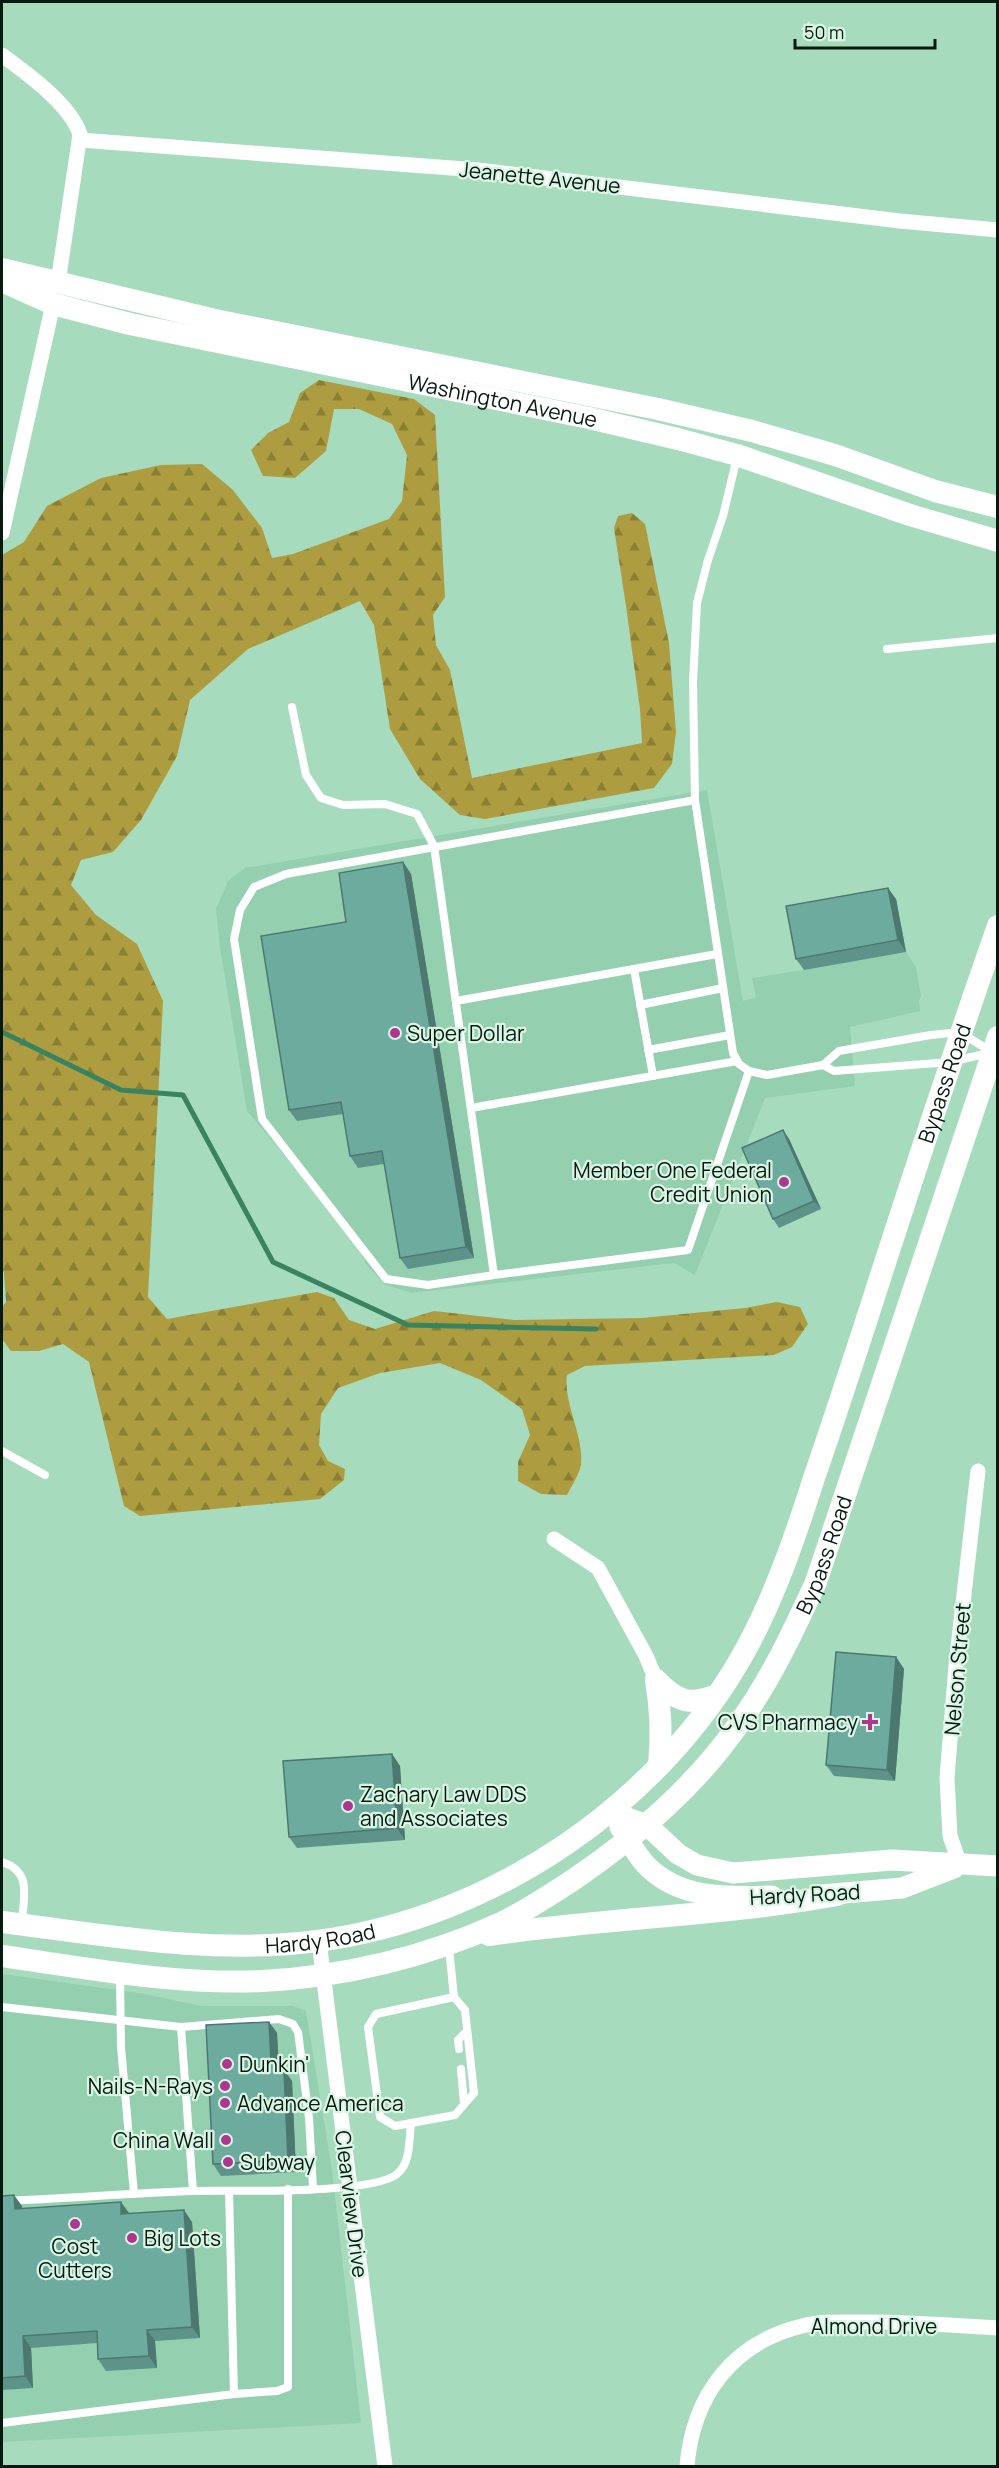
<svg xmlns="http://www.w3.org/2000/svg" width="999" height="2468" font-family="Manrope,sans-serif">
  <defs>
    <pattern id="forest-firs" width="22" height="20" patternUnits="userSpaceOnUse" patternTransform="scale(1.5)"><rect width="22" height="20" fill="#ad9d40"/><path d="M5 1l3.5 6h-7zM16 11l3.5 6h-7z" fill="#8b7f34"/></pattern>
  </defs>
  <rect width="100%" height="100%" fill="#a7dbbd"/>
  <!-- built -->
  <g fill="#94cfaf">
    <path d="M707 790 743 1001 756 997 752 978 804 970 794 918 896 899 906 952 916 967 921 996 919 1001 920 1011 850 1027 855 1086 765 1098 695 1275 674 1263 411 1293 384 1284 366 1264 354 1238 247 1111 220 947 216 909 228 881 245 868Z"/>
    <path d="M2 1974 139 1993 202 2006H293L306 2011 332 2170 361 2423 2 2442Z"/>
  </g>
  <!-- forest -->
  <path fill="url(#forest-firs)" d="M319 380 414 399 435 415 445 597 433 615 436 645 450 670 472 778 642 743 640 709 626 606 614 528 618 516 632 513 645 524 669 643 676 732 672 764 654 788 485 819 460 815 420 779 390 729 374 625 360 601 248 649 190 700 177 756 141 820 113 852 81 860 71 885 96 915 137 944 163 1001 148 1297 167 1319 317 1292 334 1298 349 1320 375 1329 434 1311 514 1320 642 1318 745 1308 777 1302 800 1307 808 1324 792 1347 774 1355 585 1366 567 1375C563 1405 587 1441 580 1469 577 1478 571 1487 567 1495L541 1494 518 1481V1462L530 1435 522 1409 481 1380 440 1363 380 1373 338 1388 321 1414 319 1445 328 1461 345 1469 344 1480 320 1499 140 1516 124 1506 89 1362 63 1344 39 1351H11L2 1339V1307L6 1302 4 1272 2 1269V555L24 542 47 506 101 478 161 465 202 464 233 490 262 528 272 558 293 554 389 519 402 501 407 455 392 424 359 409H334L326 451 295 478 263 476 251 450 268 433 289 422 300 393Z"/>
  <g fill="none" stroke-linecap="round" stroke-linejoin="round">
    <!-- stream -->
    <path stroke="#3a8360" stroke-width="5" d="M2 1032 121 1090 183 1095 273 1262 408 1325 596 1329"/>
    <!-- service -->
    <g stroke="#fff" stroke-width="8">
      <path d="M737 457 723 516 708 560 697 603 693 682 695 800 733 1053 739 1064 749 1071 767 1075 823 1065 839 1051 931 1035 960 1032 990 1051"/>
      <path d="M887 649 998 638"/>
      <path d="M292 707 306 775 321 798 343 805 385 804 417 814 434 846 494 1275 688 1250 749 1071"/>
      <path d="M634 969 653 1076"/>
      <path d="M456 1001 717 954"/>
      <path d="M640 1005 723 988"/>
      <path d="M648 1050 730 1035"/>
      <path d="M823 1065 834 1071 950 1062 989 1053"/>
      <path d="M471 1108 737 1061"/>
      <path d="M494 1275 428 1285 386 1279 262 1119 234 939 240 910 254 887 286 874 695 800"/>
      <path d="M2 1451 45 1475"/>
      <path d="M2 1862C33 1872 23 1897 22 1924"/>
      <path d="M449 1948 454 1997 376 2014 368 2027 380 2117 395 2126 455 2115 474 2093 465 2010 454 1997"/>
      <path d="M120 1977 121 2047 134 2194"/>
      <path d="M2 2007 181 2027 193 2191"/>
      <path d="M181 2027 279 2019 293 2024 298 2032 309 2118 313 2188"/>
      <path d="M459 2049 458 2040 467 2031"/>
      <path d="M461 2069 464 2104"/>
      <path d="M229 2191 234 2394"/>
      <path d="M2 2201C65 2199 129 2193 193 2191 232 2190 371 2195 397 2174 411 2163 409 2139 411 2123"/>
      <path d="M2 2423 234 2394 277 2391 288 2387V2189"/>
    </g>
    <!-- minor -->
    <g stroke="#fff" stroke-width="15">
      <path d="M2 55C27 74 69 103 80 134L58 283"/>
      <path d="M80 140 478 170 900 221 998 230"/>
      <path d="M2 533 53 304"/>
      <path d="M554 1539 598 1568 646 1656 656 1680"/>
      <path d="M960 1865 950 1836 947 1778 956 1665 978 1471"/>
      <path d="M319 1941 385 2466"/>
      <path d="M687 2466C693 2396 732 2343 802 2326 821 2321 841 2322 861 2322 907 2322 952 2325 998 2328"/>
    </g>
    <!-- secondary -->
    <g stroke="#fff" stroke-width="21">
      <path d="M610 1812 647 1825 678 1854 697 1865 733 1873 892 1860 998 1866"/>
      <path d="M620 1827C629 1840 637 1857 649 1868 683 1900 729 1897 772 1896"/>
      <path d="M822 1895 902 1888 954 1868"/>
    </g>
    <!-- primary -->
    <g stroke="#fff" stroke-width="22">
      <path d="M2 269 215 320 658 409 752 431 835 455 935 491 998 507"/>
      <path id="s1" d="M2 281 53 304 130 324 589 418 678 439 737 455 910 515 998 541"/>
      <path d="M656 1680C661 1710 662 1736 659 1766"/>
      <path d="M656 1680C678 1702 689 1706 717 1695"/>
      <path id="s2" d="M2 1922C106 1935 212 1955 317 1941 493 1918 661 1804 746 1649 776 1594 796 1534 815 1475 832 1426 848 1377 864 1328 907 1194 951 1060 998 926"/>
      <path d="M489 1935C605 1918 722 1916 837 1895"/>
      <path id="s3" d="M2 1956C87 1968 175 1985 262 1981 343 1977 427 1957 501 1923 526 1911 550 1895 573 1880 636 1837 694 1788 738 1725 770 1681 793 1632 816 1582L998 1037"/>
    </g>
  </g>
  <!-- wall -->
  <g fill="#5e9389">
    <path d="M403 862 411 874 474 1258 408 1269 400 1258 384 1164 358 1168 350 1156 343 1114 297 1121 289 1110Z"/>
    <path d="M896 899 906 952 804 970 796 959Z"/>
    <path d="M783 1130 789 1139 821 1209 779 1228 773 1219Z"/>
    <path d="M896 1657 904 1669 895 1781 834 1776 826 1765Z"/>
    <path d="M392 1754 400 1766 405 1840 297 1848 289 1837Z"/>
    <path d="M269 2022 277 2033 279 2066 284 2070 292 2081 296 2172 221 2176 213 2164Z"/>
    <path d="M2 2196 22 2206V2208L129 2213 192 2222 200 2338 155 2341 157 2368 106 2371 98 2359 97 2343 31 2348 33 2388 2 2390Z"/>
  </g>
  <!-- shaded-wall -->
  <g fill="#4c786f">
    <path d="M403 862 411 874 474 1258 466 1247Z"/>
    <path d="M888 888 896 899 906 952 898 940Z"/>
    <path d="M783 1130 789 1139 821 1209 814 1201Z"/>
    <path d="M896 1657 904 1669 895 1781 887 1770Z"/>
    <path d="M392 1754 400 1766 405 1840 397 1828Z"/>
    <path d="M269 2022 277 2033 279 2072 271 2060Z"/>
    <path d="M284 2070 292 2081 296 2172 288 2160Z"/>
    <path d="M14 2195 22 2206 23 2220 15 2209Z"/>
    <path d="M121 2202 129 2213 121 2214Z"/>
    <path d="M184 2210 192 2222 200 2338 192 2327Z"/>
    <path d="M147 2330 155 2341 157 2368 149 2356Z"/>
    <path d="M23 2336 31 2348 33 2388 25 2376Z"/>
  </g>
  <!-- building -->
  <g fill="#6dab9f" stroke="#4c786f" stroke-width="1.5">
    <path d="M403 862 466 1247 400 1258 382 1151 350 1156 341 1102 289 1110 261 936 346 922 339 873Z"/>
    <path d="M888 888 898 940 796 959 786 906Z"/>
    <path d="M783 1130 814 1201 773 1219 742 1148Z"/>
    <path d="M836 1652 896 1657 887 1770 826 1765Z"/>
    <path d="M392 1754 397 1828 289 1837 283 1761Z"/>
    <path d="M269 2022 271 2060 284 2070 288 2160 213 2164 206 2025Z"/>
    <path d="M14 2195 15 2209 121 2202V2214L184 2210 192 2327 147 2330 149 2356 98 2359 97 2331 23 2336 25 2376 2 2378V2196Z"/>
  </g>
  <!-- markers -->
  <g fill="#ad378e" stroke="#dbf5e5" stroke-width="2">
    <circle cx="395" cy="1033" r="6"/>
    <circle cx="784" cy="1182" r="6"/>
    <path d="M867 1713h6v6h6v6h-6v6h-6v-6h-6v-6h6z"/>
    <circle cx="348" cy="1806" r="6"/>
    <circle cx="227" cy="2064" r="6"/>
    <circle cx="225" cy="2086" r="6"/>
    <circle cx="225" cy="2103" r="6"/>
    <circle cx="226" cy="2140" r="6"/>
    <circle cx="228" cy="2162" r="6"/>
    <circle cx="75" cy="2224" r="6"/>
    <circle cx="132" cy="2238" r="6"/>
  </g>
  <g text-anchor="middle" dominant-baseline="central" stroke-width="4.5" stroke-linejoin="round" paint-order="stroke">
    <!-- street labels -->
    <g font-size="21" fill="#061a10" stroke="#dbf5e5">
      <text transform="translate(540 177) rotate(6)">Jeanette Avenue</text>
      <text stroke="none"><textPath href="#s1" startOffset="516">Washington Avenue</textPath></text>
      <text stroke="none"><textPath href="#s2" startOffset="1454">Bypass Road</textPath></text>
      <text stroke="none"><textPath href="#s3" startOffset="1012">Bypass Road</textPath></text>
      <text transform="translate(957 1669) rotate(-85)">Nelson Street</text>
      <text transform="translate(805 1894) rotate(-3)">Hardy Road</text>
      <text stroke="none"><textPath href="#s2" startOffset="320">Hardy Road</textPath></text>
      <text transform="translate(352 2204) rotate(83)">Clearview Drive</text>
      <text x="874" y="2326">Almond Drive</text>
    </g>
    <!-- poi labels -->
    <g font-size="21" fill="#061a10" stroke="#dbf5e5" text-anchor="start">
      <text x="407" y="1033">Super Dollar</text>
      <text x="772" y="1170" text-anchor="end">Member One Federal<tspan x="772" dy="24">Credit Union</tspan></text>
      <text x="858" y="1722" text-anchor="end">CVS Pharmacy</text>
      <text x="360" y="1794">Zachary Law DDS<tspan x="360" dy="24">and Associates</tspan></text>
      <text x="239" y="2064">Dunkin'</text>
      <text x="213" y="2086" text-anchor="end">Nails-N-Rays</text>
      <text x="237" y="2103">Advance America</text>
      <text x="214" y="2140" text-anchor="end">China Wall</text>
      <text x="240" y="2162">Subway</text>
      <text x="144" y="2238">Big Lots</text>
      <text x="75" y="2246" text-anchor="middle">Cost<tspan x="75" dy="24">Cutters</tspan></text>
    </g>
  </g>
  <!-- border -->
  <rect width="999" height="2468" fill="none" stroke="#061a10" stroke-width="6"/>
  <!-- scale -->
  <path d="M795 39v9h140v-9" fill="none" stroke="#061a10" stroke-width="3"/>
  <text x="804" y="39" font-size="18" fill="#061a10" stroke="#dbf5e5" stroke-width="4.5" paint-order="stroke">50 m</text>
</svg>
